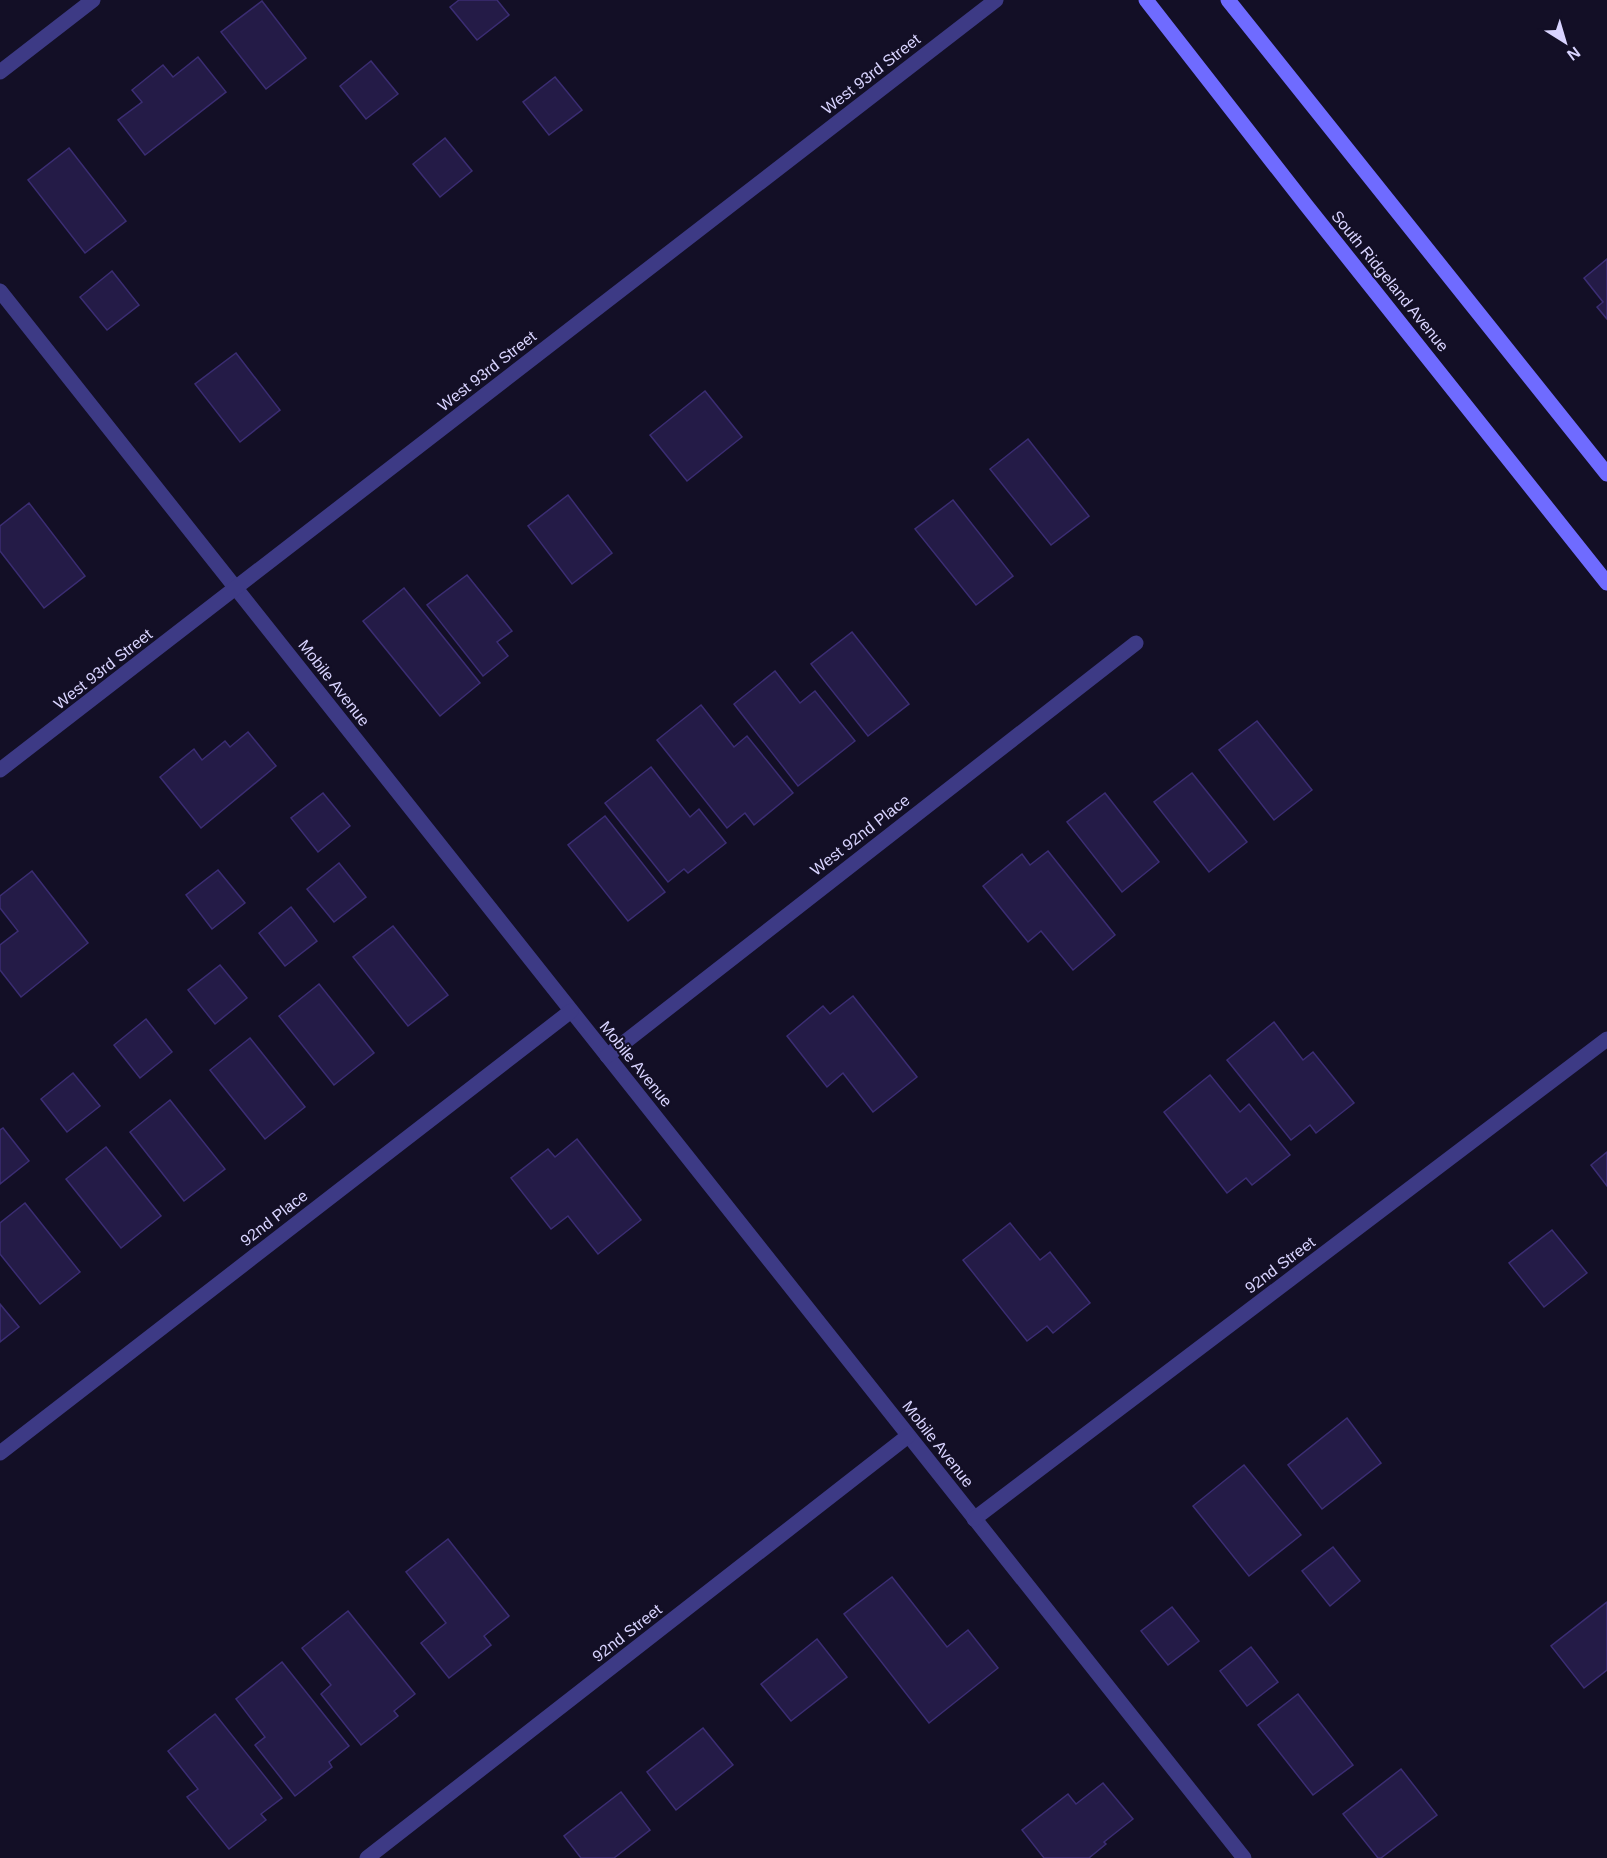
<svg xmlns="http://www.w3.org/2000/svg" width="1607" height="1858" font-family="Helvetica,sans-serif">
  <rect width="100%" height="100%" fill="#130f26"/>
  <!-- building -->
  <g fill="#241b47" stroke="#3b2d73" stroke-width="1.5">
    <path d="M459 0H497L509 15 477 40 450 7Z"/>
    <path d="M262 1 306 58 266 89 221 32Z"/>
    <path d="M198 57 226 92 145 155 118 120 142 102 132 90 163 65 173 77Z"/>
    <path d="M371 61 398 94 366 119 340 86Z"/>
    <path d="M555 77 582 110 549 135 523 102Z"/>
    <path d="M445 138 472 171 440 197 413 164Z"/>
    <path d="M69 148 126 221 85 253 28 180Z"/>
    <path d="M1607 259V319L1597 307 1603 302 1584 278Z"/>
    <path d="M112 271 139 305 107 330 80 297Z"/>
    <path d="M236 353 280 410 240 442 195 384Z"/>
    <path d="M705 391 742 437 687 481 650 435Z"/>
    <path d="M1028 439 1089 516 1051 545 990 469Z"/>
    <path d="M568 495 612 553 572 584 528 526Z"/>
    <path d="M953 500 1013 576 976 605 915 529Z"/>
    <path d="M29 503 85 576 44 608 0 551V526Z"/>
    <path d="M467 575 512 631 497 642 508 656 483 676 427 605Z"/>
    <path d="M404 588 480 683 440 716 363 621Z"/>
    <path d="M852 632 909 704 868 736 811 664Z"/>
    <path d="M775 671 800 703 815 691 855 741 798 786 734 704Z"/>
    <path d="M701 705 734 747 747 736 793 793 754 825 745 813 727 828 657 740Z"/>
    <path d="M1257 721 1312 790 1274 820 1219 750Z"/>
    <path d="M248 732 276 766 201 828 160 777 194 749 202 760 225 741 230 747Z"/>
    <path d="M651 767 690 817 699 809 726 843 688 873 684 869 668 882 605 803Z"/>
    <path d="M1192 773 1247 842 1209 872 1154 802Z"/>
    <path d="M323 793 350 826 318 852 291 818Z"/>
    <path d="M1105 793 1159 862 1122 892 1067 822Z"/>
    <path d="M605 816 665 892 628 921 568 845Z"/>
    <path d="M1048 851 1115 935 1073 970 1041 931 1028 942 983 886 1022 854 1030 865Z"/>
    <path d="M339 863 366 897 334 922 307 889Z"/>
    <path d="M218 870 245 903 212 929 186 895Z"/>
    <path d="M32 871 88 943 21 997 0 970V945L18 931 0 908V896Z"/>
    <path d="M291 907 317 941 285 966 259 933Z"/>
    <path d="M393 926 448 995 408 1026 353 957Z"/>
    <path d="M220 965 247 998 215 1024 188 990Z"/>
    <path d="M319 984 374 1053 334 1085 279 1016Z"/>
    <path d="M853 996 917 1077 873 1112 843 1073 827 1087 787 1036 823 1006 830 1014Z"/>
    <path d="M146 1019 172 1052 140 1078 114 1045Z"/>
    <path d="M1274 1022 1303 1060 1313 1052 1354 1103 1316 1133 1310 1125 1291 1140 1227 1060Z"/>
    <path d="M250 1038 305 1107 265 1139 210 1070Z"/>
    <path d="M73 1073 100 1106 67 1132 41 1099Z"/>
    <path d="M1210 1075 1240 1112 1249 1104 1290 1155 1252 1185 1246 1178 1227 1193 1164 1112Z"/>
    <path d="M170 1100 225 1169 184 1201 130 1132Z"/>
    <path d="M3 1128 29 1161 0 1184V1130Z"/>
    <path d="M577 1139 641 1220 598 1254 568 1216 551 1229 511 1178 548 1149 555 1157Z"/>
    <path d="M106 1147 161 1216 121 1248 66 1179Z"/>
    <path d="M1607 1152V1186L1591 1165Z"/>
    <path d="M25 1203 80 1272 40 1304 0 1254V1223Z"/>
    <path d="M1010 1223 1040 1260 1050 1252 1090 1303 1053 1333 1047 1326 1027 1341 963 1260Z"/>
    <path d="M1552 1230 1587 1273 1544 1307 1509 1263Z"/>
    <path d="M0 1304 19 1327 0 1342Z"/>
    <path d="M1347 1418 1381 1463 1322 1509 1288 1465Z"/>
    <path d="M1244 1465 1301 1535 1249 1576 1193 1506Z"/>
    <path d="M448 1539 509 1616 484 1636 491 1645 449 1678 421 1643 446 1623 406 1572Z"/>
    <path d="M1333 1547 1360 1581 1330 1606 1302 1571Z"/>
    <path d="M892 1577 947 1647 968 1630 998 1668 929 1723 844 1614Z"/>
    <path d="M1607 1602V1670L1584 1688 1551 1646Z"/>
    <path d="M1172 1607 1199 1641 1168 1665 1141 1631Z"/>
    <path d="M348 1611 415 1694 394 1711 398 1716 361 1745 321 1694 331 1685 302 1648Z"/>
    <path d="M817 1639 847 1677 791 1721 761 1684Z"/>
    <path d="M1251 1647 1278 1682 1247 1706 1220 1671Z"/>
    <path d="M282 1662 349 1746 329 1762 332 1767 295 1796 255 1745 265 1737 236 1699Z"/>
    <path d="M1298 1694 1353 1765 1313 1795 1258 1725Z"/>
    <path d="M215 1714 282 1798 261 1814 266 1820 229 1849 187 1797 198 1789 168 1751Z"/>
    <path d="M703 1728 733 1765 676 1810 647 1772Z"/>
    <path d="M1401 1769 1437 1815 1381 1858H1378L1343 1814Z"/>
    <path d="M1103 1783 1133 1819 1104 1842 1106 1844 1089 1858H1044L1022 1830 1068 1794 1076 1804Z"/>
    <path d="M621 1792 650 1830 614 1858H581L564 1836Z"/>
  </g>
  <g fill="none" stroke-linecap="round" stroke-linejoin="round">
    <!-- minor -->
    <g stroke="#3d3a85" stroke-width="15">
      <path d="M0 72 93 0"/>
      <path d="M0 291 1244 1858"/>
      <path d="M0 770 996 0"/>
      <path d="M607 1056 1136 643"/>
      <path d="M0 1453 571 1011"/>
      <path d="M974 1519 1607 1039"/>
      <path d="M367 1858 908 1436"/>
    </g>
    <!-- secondary -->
    <g stroke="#6f6bff" stroke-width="15">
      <path d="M1146 0 1306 205 1607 583"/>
      <path d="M1228 0 1607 474"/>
    </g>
  </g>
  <g text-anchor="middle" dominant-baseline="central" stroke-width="4.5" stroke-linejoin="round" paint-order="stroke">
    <!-- street labels -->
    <g font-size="16" fill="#d9d4ff" stroke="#130f26">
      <text transform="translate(871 74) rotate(-38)">West 93rd Street</text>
      <text transform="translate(1390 281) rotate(51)">South Ridgeland Avenue</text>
      <text transform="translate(487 371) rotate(-38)">West 93rd Street</text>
      <text transform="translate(103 669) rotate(-38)">West 93rd Street</text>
      <text transform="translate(334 683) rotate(52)">Mobile Avenue</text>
      <text transform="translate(860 835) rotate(-38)">West 92nd Place</text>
      <text transform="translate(636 1064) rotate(51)">Mobile Avenue</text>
      <text transform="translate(274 1218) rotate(-38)">92nd Place</text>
      <text transform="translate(1280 1265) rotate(-37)">92nd Street</text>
      <text transform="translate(938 1444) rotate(52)">Mobile Avenue</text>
      <text transform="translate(627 1633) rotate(-38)">92nd Street</text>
    </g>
  </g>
  <!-- north arrow -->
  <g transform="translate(1565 42) rotate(143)" stroke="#130f26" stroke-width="4.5" paint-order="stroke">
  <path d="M0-4.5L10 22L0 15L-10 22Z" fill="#d9d4ff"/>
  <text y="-9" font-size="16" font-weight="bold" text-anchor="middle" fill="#d9d4ff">N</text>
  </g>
</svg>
